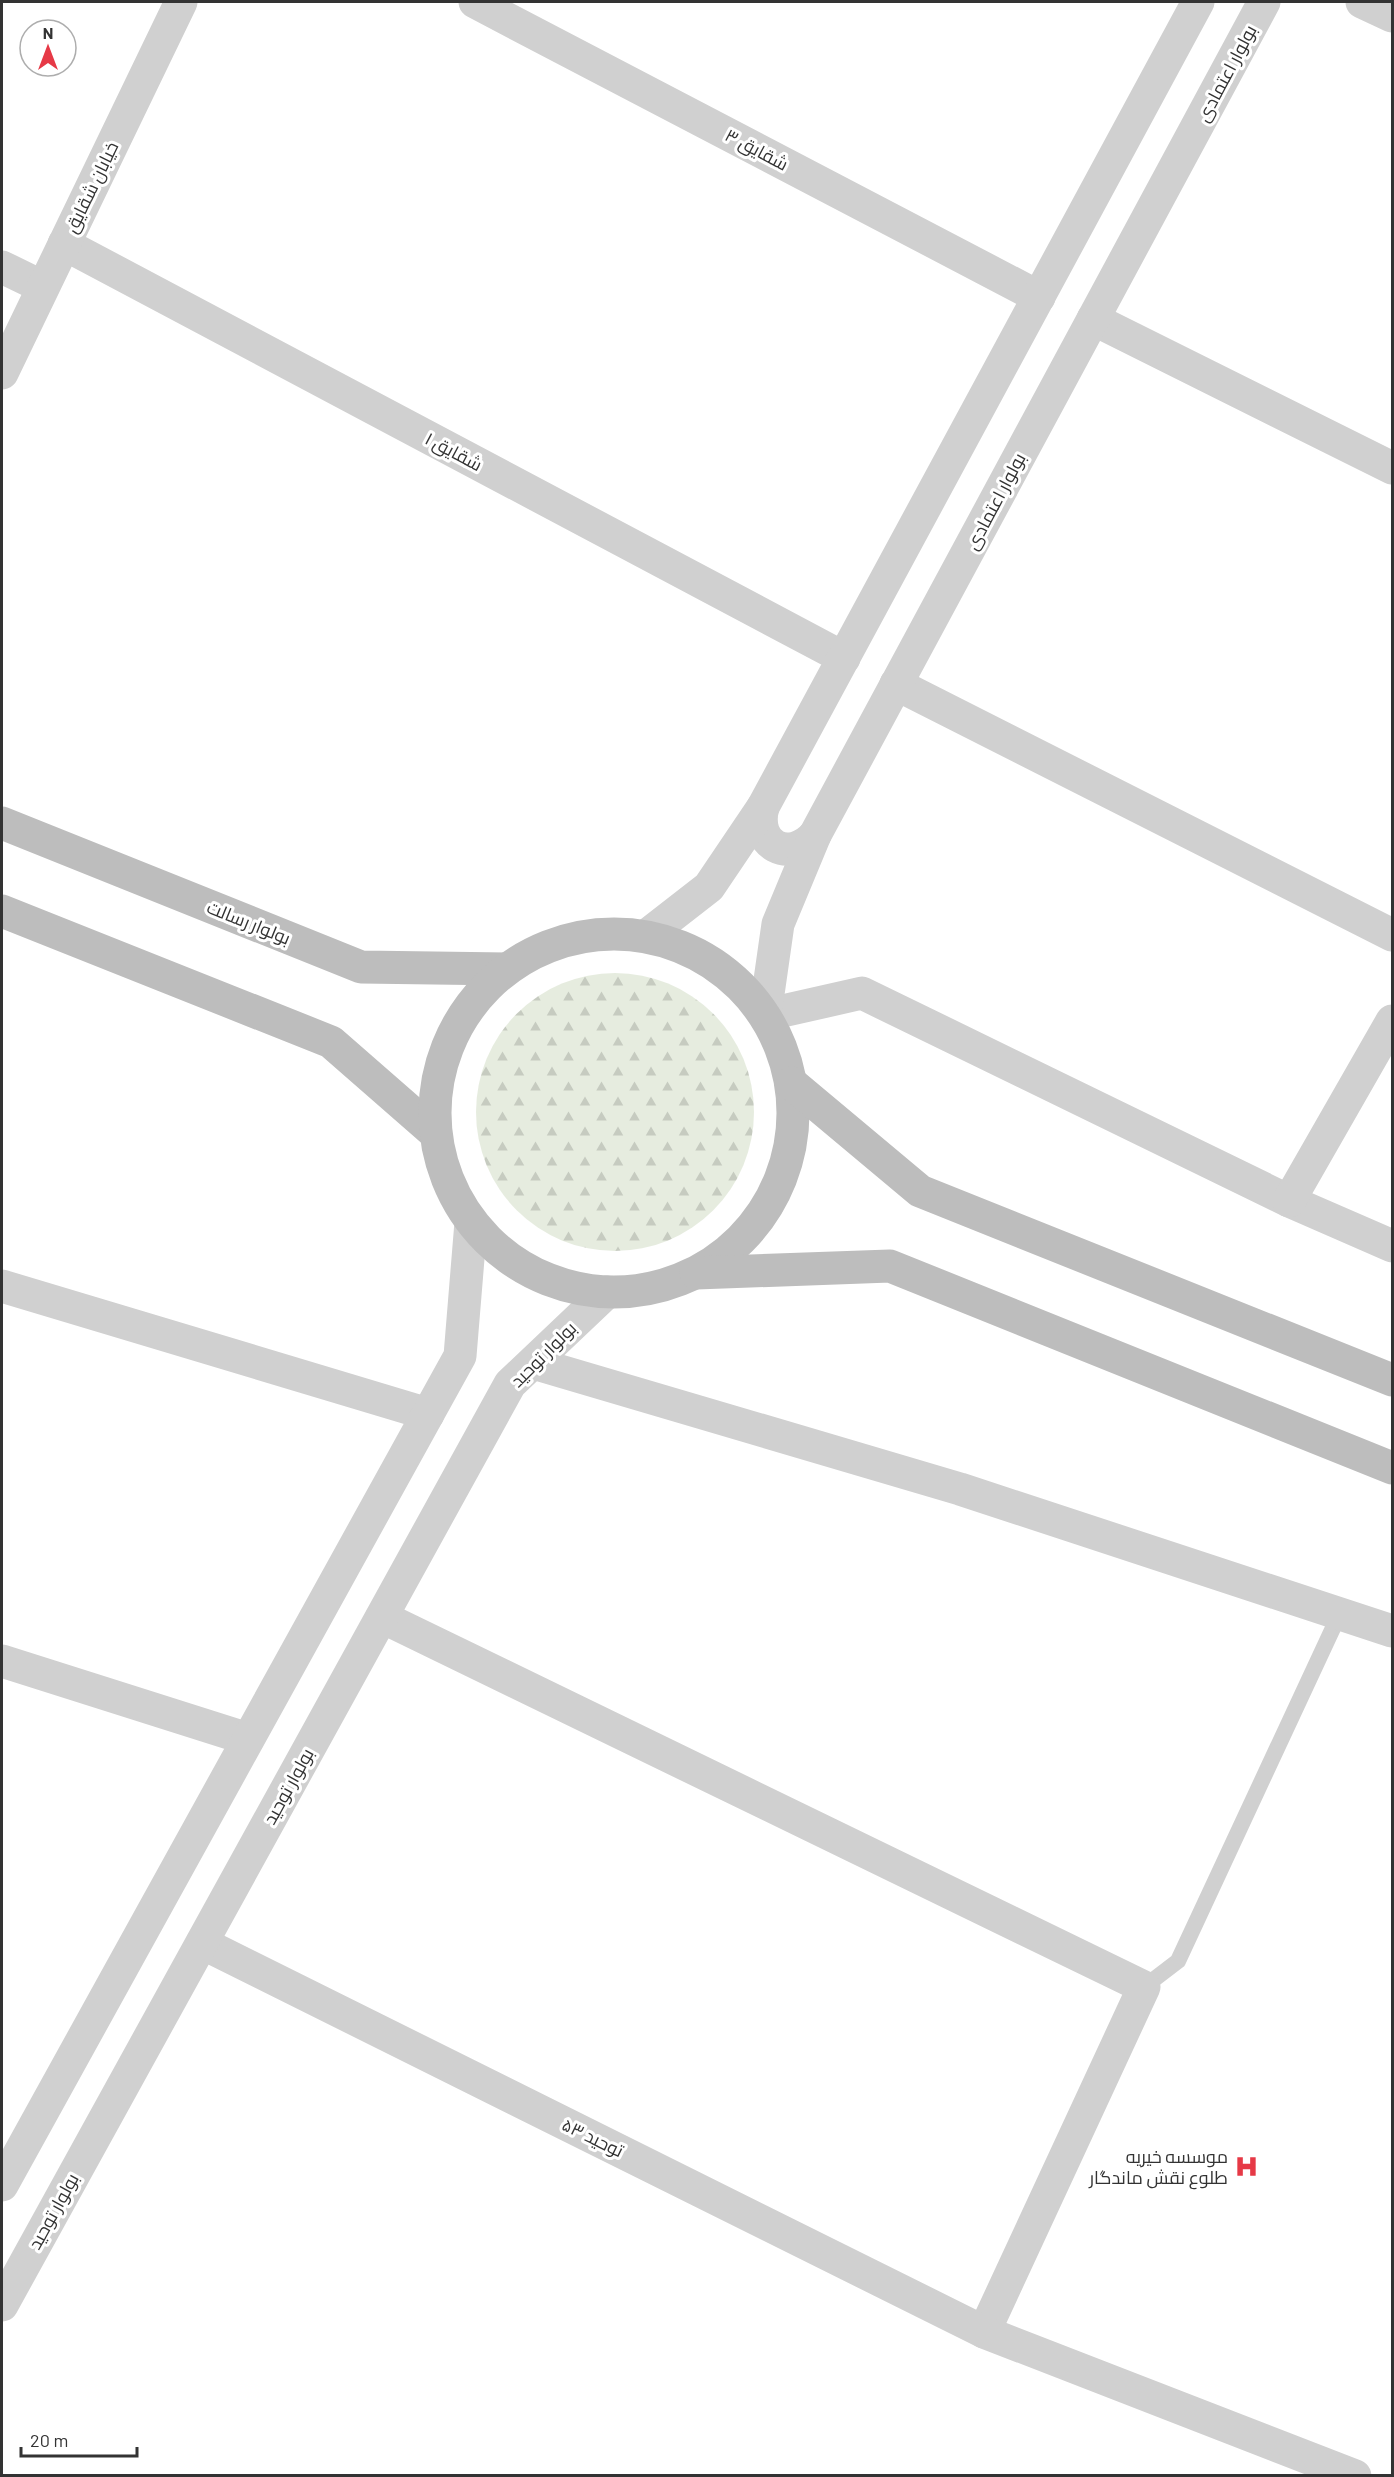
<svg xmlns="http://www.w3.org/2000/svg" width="1394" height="2477" font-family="Barlow,Cairo,sans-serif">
  <defs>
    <pattern id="forest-firs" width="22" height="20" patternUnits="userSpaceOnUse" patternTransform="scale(1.5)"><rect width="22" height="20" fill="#e6ecdf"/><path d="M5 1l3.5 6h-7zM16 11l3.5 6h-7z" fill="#c6cbc0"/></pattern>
  </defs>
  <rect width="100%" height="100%" fill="#fff"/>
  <!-- forest -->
  <circle fill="url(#forest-firs)" cx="615" cy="1112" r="139"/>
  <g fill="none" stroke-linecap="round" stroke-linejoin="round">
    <!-- service -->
    <path stroke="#d0d0d0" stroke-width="16" d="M1144 1987 1178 1961 1340 1613"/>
    <!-- minor -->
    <g stroke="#d0d0d0" stroke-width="33">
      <path d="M475 2 1039 297"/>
      <path d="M1362 2 1392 16"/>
      <path d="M64 244 844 658"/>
      <path d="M2 267 43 287"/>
      <path d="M1093 319 1392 468"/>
      <path d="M896 684 1392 935"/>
      <path d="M765 1015 862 993 1289 1201 1392 1246"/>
      <path d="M1289 1201 1392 1021"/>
      <path d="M2 1286 428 1414"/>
      <path d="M533 1363 960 1489 1392 1631"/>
      <path d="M382 1617 1144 1987 984 2332"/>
      <path d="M2 1661 248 1739"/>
      <path d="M202 1943 984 2332 1355 2476"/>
    </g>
    <!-- tertiary -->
    <g stroke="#d0d0d0" stroke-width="33">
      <path d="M2 373 181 2"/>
      <path d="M763 807C753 845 789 864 815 835"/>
      <path d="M646 936 709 887 763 807 1198 2"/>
      <path d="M765 1015 778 924 815 835 1264 2"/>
      <path d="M2 2185 460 1356 471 1222"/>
      <path d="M2 2305 510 1384 607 1292"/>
    </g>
    <!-- secondary -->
    <g stroke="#bdbdbd" stroke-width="33">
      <path d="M2 823 361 967 507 969"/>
      <path d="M2 911 331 1042 434 1132"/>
      <circle cx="614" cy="1113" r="179"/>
      <path d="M791 1083 920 1191 1392 1380"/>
      <path d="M696 1273 890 1266 1392 1468"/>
    </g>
  </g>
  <!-- icons -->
  <defs>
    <symbol id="hospital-bare" viewBox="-9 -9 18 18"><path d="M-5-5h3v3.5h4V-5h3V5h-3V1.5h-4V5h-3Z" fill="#e63946" stroke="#fff" stroke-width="2.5" paint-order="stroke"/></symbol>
  </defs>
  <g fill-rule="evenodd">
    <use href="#hospital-bare" x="1230" y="2150" width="33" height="33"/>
  </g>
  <g text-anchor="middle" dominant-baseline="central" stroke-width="6" stroke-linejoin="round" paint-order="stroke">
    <!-- street labels -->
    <g font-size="18" fill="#333" stroke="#fff">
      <text transform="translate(1226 73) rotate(-62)">بولوار اعتمادی</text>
      <text transform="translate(757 149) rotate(28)">شقایق ۳</text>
      <text transform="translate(91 187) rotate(-64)">خیابان شقایق</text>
      <text transform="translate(454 451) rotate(28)">شقایق ۱</text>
      <text transform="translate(995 501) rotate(-62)">بولوار اعتمادی</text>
      <text transform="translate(249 922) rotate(22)">بولوار رسالت</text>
      <text transform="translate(543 1354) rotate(-45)">بولوار توحید</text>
      <text transform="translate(288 1786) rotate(-61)">بولوار توحید</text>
      <text transform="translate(593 2137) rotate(26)">توحید ۵۳</text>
      <text transform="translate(53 2211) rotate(-61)">بولوار توحید</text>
    </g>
    <!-- poi labels -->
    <g font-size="18" fill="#333" stroke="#fff" text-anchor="end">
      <text x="1228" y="2156">موسسه خیریه<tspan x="1228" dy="21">طلوع نقش ماندگار</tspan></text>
    </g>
  </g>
  <!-- border -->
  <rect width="1394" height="2477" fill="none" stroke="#333333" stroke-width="6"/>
  <!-- north arrow -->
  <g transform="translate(48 48)"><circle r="28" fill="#ffffff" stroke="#adadad" stroke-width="1.5"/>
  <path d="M0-4.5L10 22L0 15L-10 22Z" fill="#e63946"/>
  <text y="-9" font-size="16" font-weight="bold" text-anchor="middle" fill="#333333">N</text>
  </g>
  <!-- scale -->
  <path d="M21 2447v9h116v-9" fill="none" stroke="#333333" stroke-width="3"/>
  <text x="30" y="2447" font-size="18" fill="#333333" stroke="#ffffff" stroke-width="4.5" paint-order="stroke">20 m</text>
</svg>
